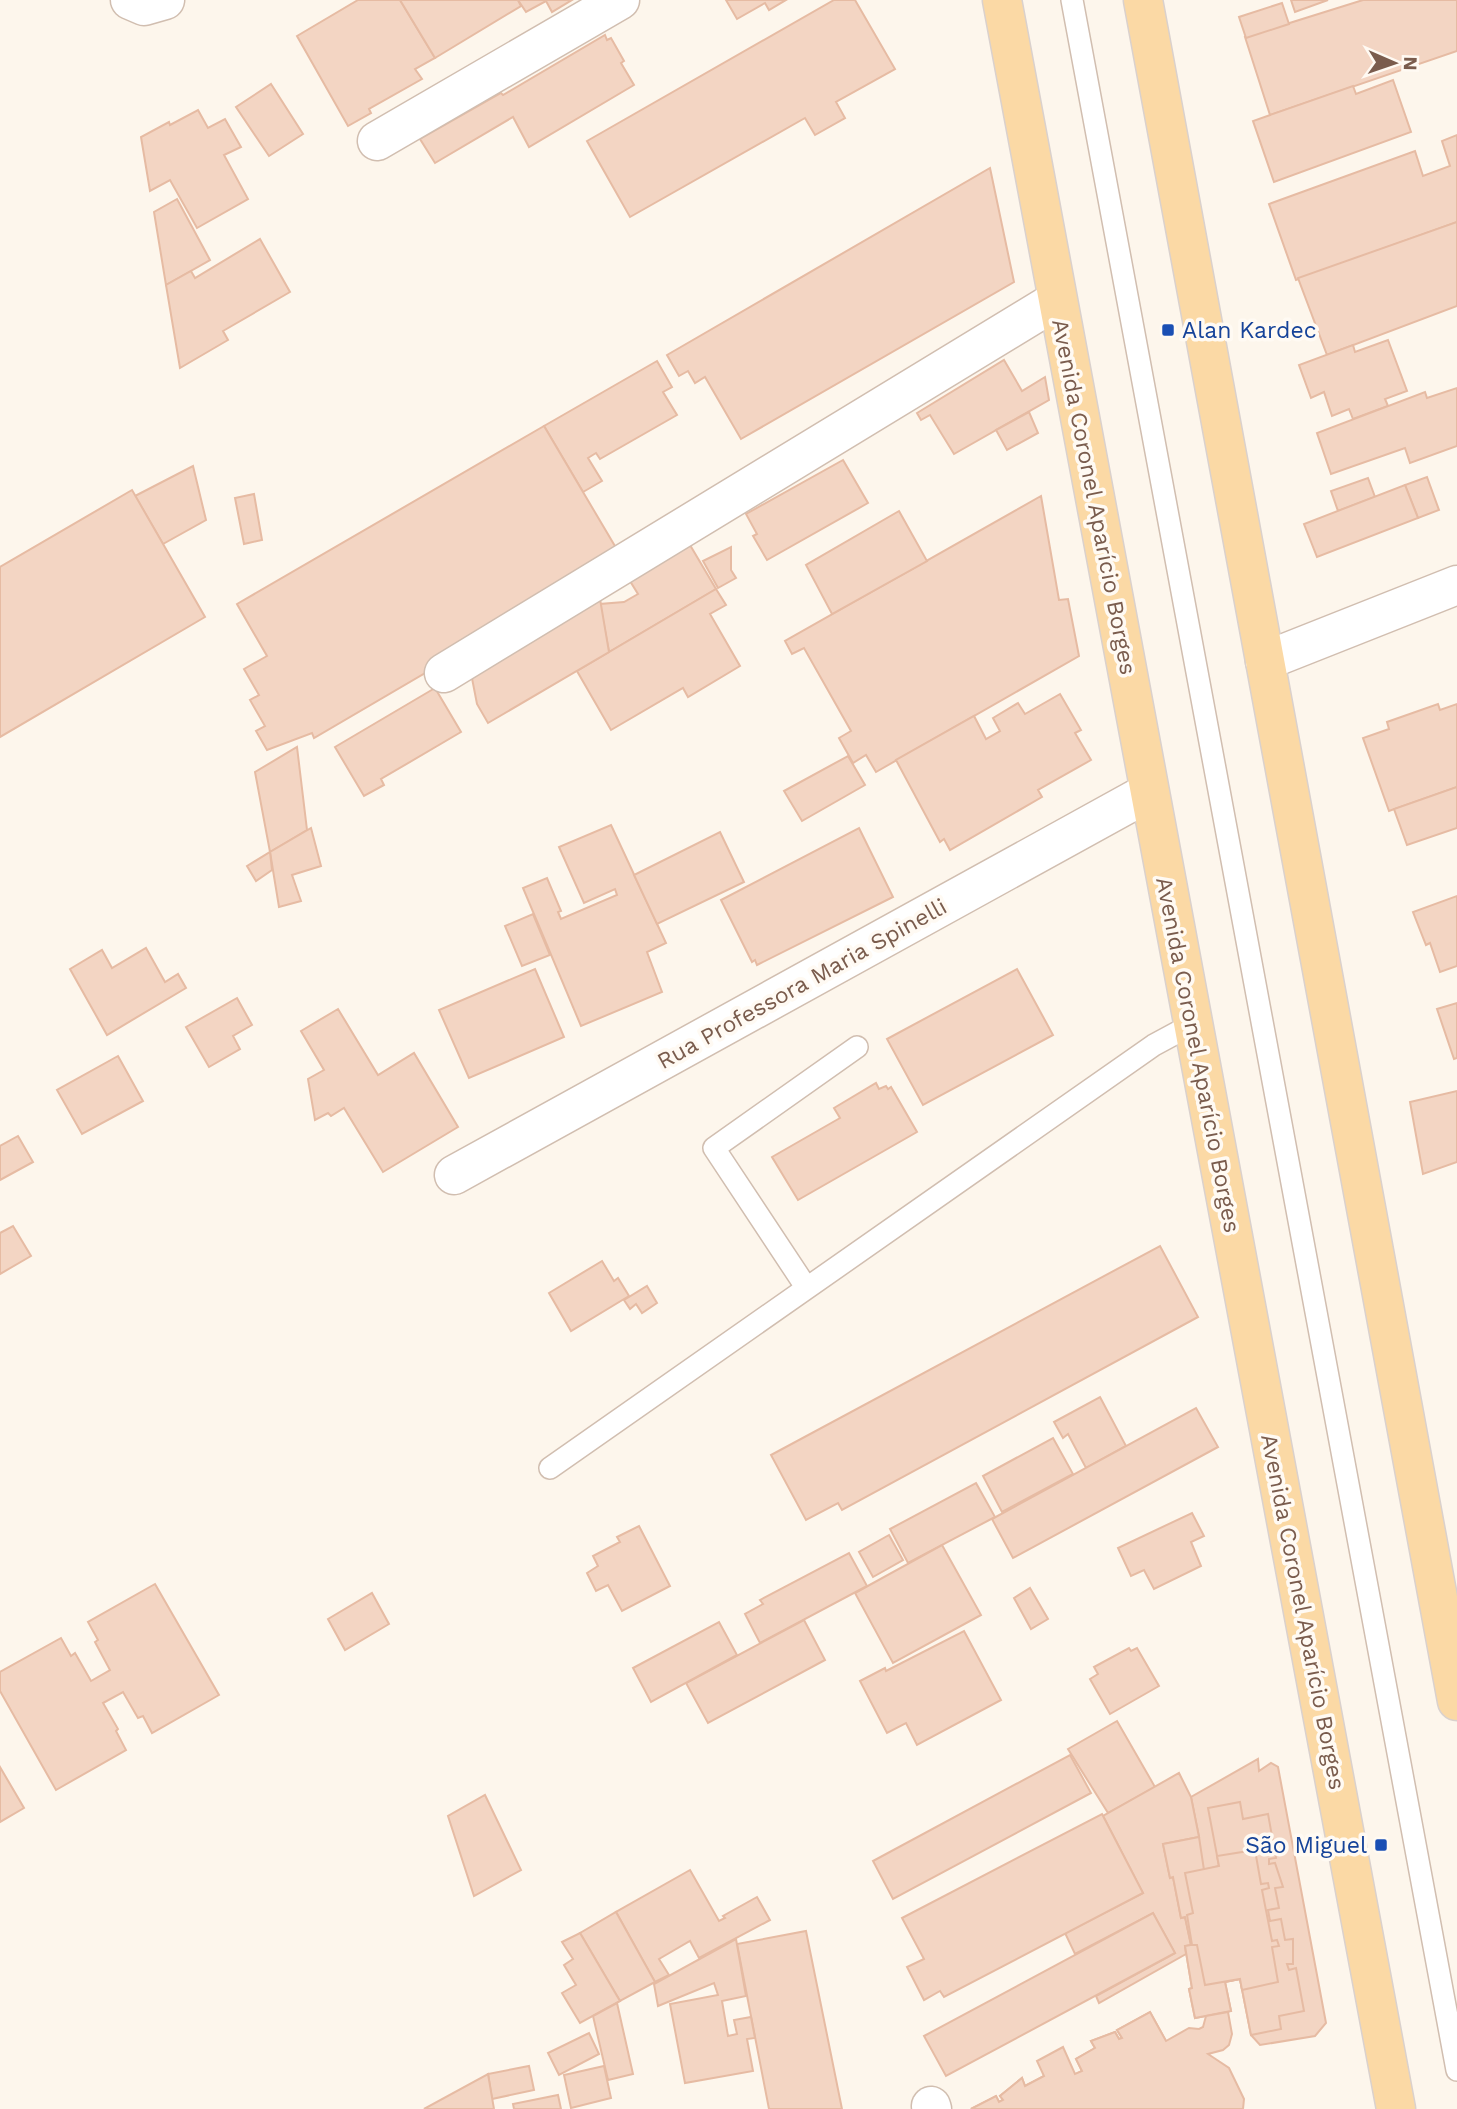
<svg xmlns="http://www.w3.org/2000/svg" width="1457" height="2109" font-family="'Work Sans',sans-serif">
  <rect width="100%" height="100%" fill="#fdf6ec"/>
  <!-- building -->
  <g fill="#f3d5c3" stroke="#e6bba3" stroke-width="2">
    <path d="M358 0H400L435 58 415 69 422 79 369 109 371 113 348 126 297 36Z"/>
    <path d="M400 0H518L521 6 435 58Z"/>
    <path d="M518 0H572L552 12 546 1 526 12Z"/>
    <path d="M726 0H786L769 10 765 3 737 19Z"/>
    <path d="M834 0H855L895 69 836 102 845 118 815 135 805 118 630 217 587 141Z"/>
    <path d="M1291 0H1328L1295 12Z"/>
    <path d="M1363 0H1457V51L1270 115 1245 37Z"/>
    <path d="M1282 3 1289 24 1246 38 1239 17Z"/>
    <path d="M605 35 607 40 611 38 624 61 621 63 634 85 529 147 513 117 435 163 420 139 501 93 503 95Z"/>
    <path d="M1393 80 1411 132 1274 182 1253 121 1353 86 1356 94Z"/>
    <path d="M271 84 303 134 269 156 236 107Z"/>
    <path d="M198 110 208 128 225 119 241 147 224 155 248 199 197 228 170 180 150 191 141 137 169 122 170 125Z"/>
    <path d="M1457 135V222L1296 280 1269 204 1415 151 1423 176 1450 166 1442 141Z"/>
    <path d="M990 168 1014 282 741 439 705 377 695 383 688 371 679 376 667 355Z"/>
    <path d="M177 199 210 260 166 285 154 212Z"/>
    <path d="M1457 222V306L1327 355 1298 278Z"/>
    <path d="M260 239 290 292 223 331 228 340 180 368 166 285 191 271 195 278Z"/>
    <path d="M1388 340 1407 391 1385 399 1388 406 1353 419 1349 409 1332 416 1324 392 1311 398 1299 365 1353 345 1355 352Z"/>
    <path d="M1004 360 1022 391 1045 377 1049 400 954 454 930 415 921 420 917 413Z"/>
    <path d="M657 361 672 387 663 392 677 415 600 459 596 453 588 458 602 481 583 492 544 426Z"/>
    <path d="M1457 388V446L1410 463 1405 448 1331 474 1317 433 1425 392 1427 398Z"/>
    <path d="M1029 412 1038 433 1007 450 996 430Z"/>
    <path d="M544 426 622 558 314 738 312 733 267 750 256 731 265 726 250 700 259 695 244 669 267 656 237 604Z"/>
    <path d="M843 460 868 503 767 560 753 536 757 534 746 514Z"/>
    <path d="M193 466 206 520 163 544 135 496Z"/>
    <path d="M1427 477 1439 510 1418 518 1405 485Z"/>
    <path d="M1368 478 1375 497 1338 511 1331 491Z"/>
    <path d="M1405 485 1418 518 1317 557 1304 524Z"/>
    <path d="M132 490 205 617 0 737V567Z"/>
    <path d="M254 494 262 540 244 544 235 498Z"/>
    <path d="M1041 496 1059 600 1068 599 1079 656 876 772 866 755 853 763 839 738 851 731 804 648 792 654 785 641Z"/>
    <path d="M899 511 927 561 832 614 806 565Z"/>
    <path d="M690 545 716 589 609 652 600 604 624 602 638 594 630 581Z"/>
    <path d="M731 547V570L736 578 718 588 703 561Z"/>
    <path d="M716 589 726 605 710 614 740 666 688 697 683 688 611 730 577 671Z"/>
    <path d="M599 593 609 652 488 723 477 704 470 668Z"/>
    <path d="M435 688 461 732 381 779 384 785 364 796 335 747Z"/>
    <path d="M1060 694 1081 730 1075 733 1091 760 1038 790 1042 797 950 850 944 839 940 842 896 760 974 716 986 739 1000 731 993 718 1018 703 1025 714Z"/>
    <path d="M1438 704 1440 710 1457 704V787L1389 811 1363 738 1389 729 1387 722Z"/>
    <path d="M297 747 307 830 270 852 255 772Z"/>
    <path d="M848 756 865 785 802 821 784 791Z"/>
    <path d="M1457 787V828L1407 845 1394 809Z"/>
    <path d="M611 825 666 943 647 952 662 992 581 1026 523 888 547 878 561 911 558 912 561 919 617 895 615 889 584 903 559 847Z"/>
    <path d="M311 828 321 866 292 875 301 901 279 907 270 852Z"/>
    <path d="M859 828 893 897 757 965 755 960 752 962 721 900Z"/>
    <path d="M720 832 744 882 657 924 634 875Z"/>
    <path d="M270 852 272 870 256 881 247 866Z"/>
    <path d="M1457 896V966L1440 972 1430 943 1426 945 1413 912Z"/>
    <path d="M533 914 550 955 522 966 505 926Z"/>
    <path d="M146 948 165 982 178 974 186 988 107 1035 70 969 102 950 112 968Z"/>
    <path d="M535 969 564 1037 469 1078 439 1010Z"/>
    <path d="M1017 969 1053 1035 923 1105 887 1039Z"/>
    <path d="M237 998 252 1025 233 1036 240 1049 209 1067 186 1027Z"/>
    <path d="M1457 1003V1058L1454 1059 1437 1009Z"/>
    <path d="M338 1009 378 1075 414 1053 458 1127 383 1172 344 1108 331 1116 328 1113 315 1120 308 1079 324 1070 301 1031Z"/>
    <path d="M118 1056 143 1101 82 1134 57 1090Z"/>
    <path d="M876 1083 879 1089 886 1086 888 1089 891 1087 917 1132 798 1200 772 1157 840 1118 834 1108Z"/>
    <path d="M1457 1091V1162L1423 1174 1410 1102Z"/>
    <path d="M18 1136 33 1162 0 1180V1146Z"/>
    <path d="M13 1226 31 1256 0 1274V1233Z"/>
    <path d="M1160 1246 1198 1317 842 1510 838 1503 806 1520 771 1455Z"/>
    <path d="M602 1261 614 1281 618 1278 629 1296 571 1331 549 1293Z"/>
    <path d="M647 1286 657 1303 642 1313 636 1304 630 1309 624 1300Z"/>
    <path d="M1100 1397 1126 1446 1086 1468 1068 1434 1063 1438 1054 1422Z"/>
    <path d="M1196 1408 1218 1447 1013 1558 992 1519Z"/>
    <path d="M1053 1438 1073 1474 1002 1512 983 1476Z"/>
    <path d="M976 1483 995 1517 908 1563 890 1529Z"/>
    <path d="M1192 1513 1204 1536 1191 1542 1201 1566 1154 1589 1144 1570 1131 1576 1118 1548Z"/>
    <path d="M639 1526 670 1586 622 1611 608 1585 596 1591 587 1573 598 1566 593 1556 620 1542 617 1537Z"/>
    <path d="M889 1535 903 1560 873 1577 859 1552Z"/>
    <path d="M942 1545 981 1615 893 1663 855 1593Z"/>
    <path d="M849 1553 867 1586 760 1643 745 1614 763 1604 760 1600Z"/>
    <path d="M155 1584 219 1695 152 1733 143 1716 138 1718 123 1692 103 1703 118 1729 116 1731 126 1750 56 1790 0 1691V1672L61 1638 71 1656 75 1653 91 1681 110 1670 95 1642 98 1640 88 1622Z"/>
    <path d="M1030 1588 1048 1619 1031 1629 1014 1598Z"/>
    <path d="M372 1593 389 1624 345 1650 328 1619Z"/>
    <path d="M804 1620 825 1660 708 1723 686 1683Z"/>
    <path d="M719 1622 737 1655 651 1702 633 1668Z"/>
    <path d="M964 1631 1001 1700 917 1745 906 1723 887 1733 860 1681 885 1668 886 1671Z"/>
    <path d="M1129 1648 1131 1651 1137 1648 1159 1686 1110 1714 1090 1679 1098 1674 1094 1667Z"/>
    <path d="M1117 1721 1155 1787 1108 1813 1068 1749Z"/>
    <path d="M1070 1755 1091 1793 893 1899 873 1861Z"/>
    <path d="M1258 1759 1259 1771 1271 1763 1278 1767 1326 2023 1315 2036 1260 2045 1251 2035 1240 1979 1225 1982 1231 2011 1195 2018 1189 1989 1192 1988 1185 1946 1191 1945 1185 1917 1181 1918 1173 1877 1170 1878 1163 1844 1199 1837 1191 1797Z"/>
    <path d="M0 1767 24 1808 0 1822Z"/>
    <path d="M1179 1773 1191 1797 1199 1837 1163 1844 1170 1878 1173 1877 1181 1918 1185 1917 1191 1945 1185 1946 1186 1954 1099 2003 1096 1996 1175 1953 1153 1913 1075 1954 1065 1933 1143 1893 1103 1816Z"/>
    <path d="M485 1795 521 1870 474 1896 448 1816Z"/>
    <path d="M1240 1802 1243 1819 1268 1814 1276 1858 1269 1859V1864L1275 1863 1283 1887 1275 1888 1279 1908 1268 1910 1270 1921 1281 1919 1285 1940 1293 1939V1964H1287L1289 1970 1296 1968 1304 2011 1279 2016 1281 2029 1251 2035 1240 1979 1225 1982 1231 2011 1195 2018 1189 1989 1192 1988 1185 1946 1191 1945 1185 1917 1181 1918 1173 1877 1170 1878 1163 1844 1199 1837 1204 1870 1219 1866 1208 1808Z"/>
    <path d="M1102 1814 1143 1893 944 1997 940 1991 924 2000 907 1967 924 1959 902 1918Z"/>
    <path d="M1255 1850 1261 1884 1268 1883 1269 1888 1262 1890 1272 1941 1277 1940 1279 1946 1272 1947 1278 1982 1242 1990 1240 1979 1205 1985 1197 1945H1192L1187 1915 1193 1913 1185 1873 1219 1866 1217 1856Z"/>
    <path d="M690 1870 719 1921 725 1918 723 1916 757 1897 770 1920 699 1958 690 1941 659 1959 669 1975 655 1982 616 1912Z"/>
    <path d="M616 1912 655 1982 620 2001 580 1933Z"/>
    <path d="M1153 1913 1175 1953 946 2076 924 2036Z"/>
    <path d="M806 1931 842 2109H769L737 1944Z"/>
    <path d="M580 1933 620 2001 580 2023 562 1993 576 1985 564 1965 573 1959 562 1942Z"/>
    <path d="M736 1939 746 1996 722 2001 728 2036 737 2034 734 2020 751 2017 755 2038 747 2039 753 2071 685 2083 670 2004 718 1995 714 1983 658 2006 654 1984Z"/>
    <path d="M617 2003 633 2074 608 2080 593 2016Z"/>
    <path d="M1150 2012 1166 2041 1159 2045 1181 2085 1188 2083 1202 2109H971L996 2096 999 2102 1003 2100 1000 2096 1022 2078 1025 2086 1044 2076 1051 2088 1082 2071 1076 2059 1095 2048 1091 2041 1115 2032 1119 2039 1122 2038 1117 2030Z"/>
    <path d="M1150 2012 1166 2041 1189 2028 1199 2029 1203 2027 1206 2016 1228 2012 1232 2034 1229 2045 1223 2050 1208 2054 1229 2068 1244 2099 1243 2109H971L996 2096 999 2102 1003 2100 1000 2096 1022 2078 1025 2086 1044 2076 1037 2061 1063 2047 1075 2074 1082 2071 1076 2059 1095 2048 1091 2041 1115 2032 1119 2039 1122 2038 1117 2030Z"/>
    <path d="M589 2033 599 2054 559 2075 548 2053Z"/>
    <path d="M529 2066 534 2090 492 2099 488 2074Z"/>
    <path d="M604 2066 611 2098 571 2108 564 2075Z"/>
    <path d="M488 2074 494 2109H424Z"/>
    <path d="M558 2095 561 2109H514L513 2104Z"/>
  </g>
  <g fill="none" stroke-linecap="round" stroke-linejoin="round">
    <defs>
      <g id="service">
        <path d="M1072 0 1457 2070"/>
        <path d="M806 1287 714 1148 857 1047"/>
        <path d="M550 1468 1154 1045 1193 1024"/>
      </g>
      <g id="minor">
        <path d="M130 0 144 6 165 0"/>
        <path d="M377 141 620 0"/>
        <path d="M444 673 1057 300"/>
        <path d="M454 1175 1149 792"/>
        <path d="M931 2106 932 2109"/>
      </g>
      <path id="tertiary" d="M1265 661 1457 585"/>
      <g id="primary">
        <path d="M1002 0 1396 2109"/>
        <path d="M1143 0 1457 1701"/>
      </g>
    </defs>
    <!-- service casing -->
    <use href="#service" stroke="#d1beb0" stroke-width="24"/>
    <!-- minor casing -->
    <use href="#minor" stroke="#d1beb0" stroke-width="41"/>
    <!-- tertiary casing -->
    <use href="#tertiary" stroke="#d1beb0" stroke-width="41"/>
    <!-- primary casing -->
    <use href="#primary" stroke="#dad1cd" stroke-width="41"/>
    <!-- service -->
    <use href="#service" stroke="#fff" stroke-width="21"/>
    <!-- minor -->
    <use href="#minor" stroke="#fff" stroke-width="38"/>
    <!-- tertiary -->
    <use href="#tertiary" stroke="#fff" stroke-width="38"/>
    <!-- primary -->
    <use href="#primary" stroke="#fbd9a5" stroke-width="38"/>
  </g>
  <!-- markers -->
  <g fill="#1a4fb4" stroke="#fffaf3" stroke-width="2.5">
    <rect x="1161" y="323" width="14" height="14" rx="3.5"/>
    <rect x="1374" y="1838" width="14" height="14" rx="3.5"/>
  </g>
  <g text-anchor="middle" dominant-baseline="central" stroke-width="7" stroke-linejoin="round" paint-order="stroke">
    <!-- transit labels -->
    <g font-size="23" fill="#164399" stroke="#fffaf3" text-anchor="start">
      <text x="1182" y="330">Alan Kardec</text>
      <text x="1367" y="1845" text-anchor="end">São Miguel</text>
    </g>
    <!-- street labels -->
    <g font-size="23" fill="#7a5c4d" stroke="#fffaf3">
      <text transform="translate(1094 497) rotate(79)">Avenida Coronel Aparício Borges</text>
      <text transform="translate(802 984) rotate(-29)">Rua Professora Maria Spinelli</text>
      <text transform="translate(1198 1055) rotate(79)">Avenida Coronel Aparício Borges</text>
      <text transform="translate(1303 1612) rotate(79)">Avenida Coronel Aparício Borges</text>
    </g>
  </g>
  <!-- north arrow -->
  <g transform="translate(1394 63) rotate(92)" stroke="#fffaf3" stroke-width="5" paint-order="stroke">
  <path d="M0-5L12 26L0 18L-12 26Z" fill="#7a5c4d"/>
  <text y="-10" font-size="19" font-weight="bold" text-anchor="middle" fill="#7a5c4d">N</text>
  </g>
</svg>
